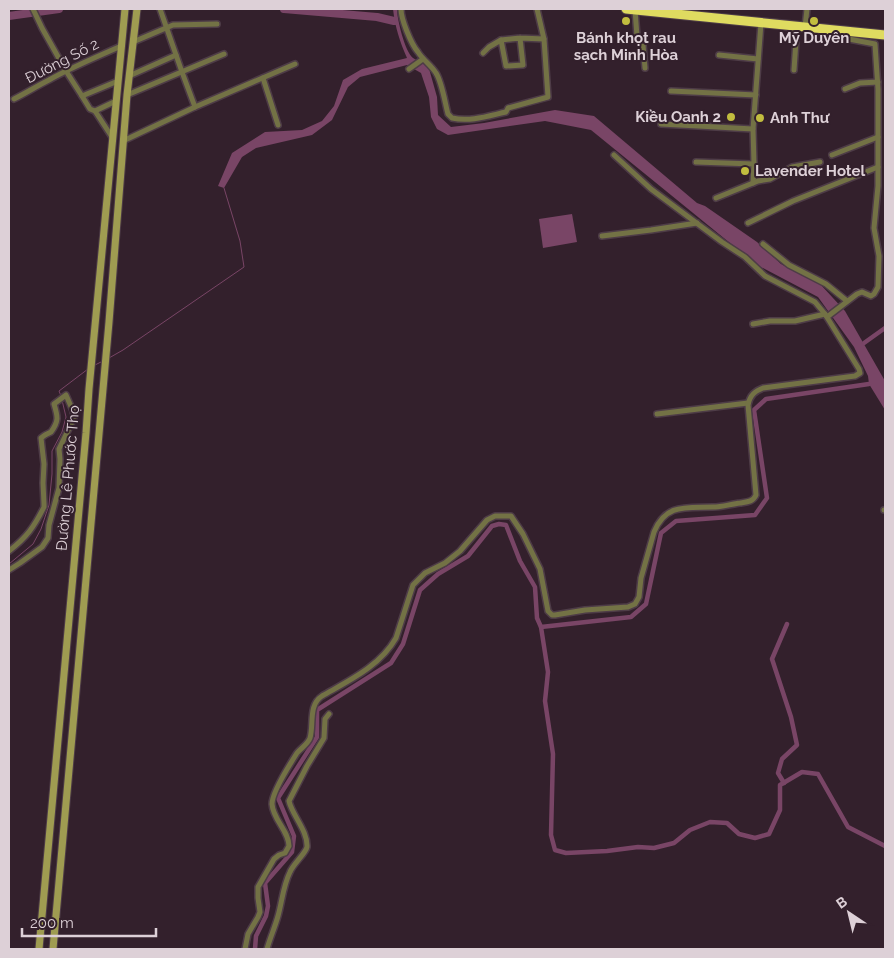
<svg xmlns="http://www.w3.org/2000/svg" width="894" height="958" font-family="Raleway,sans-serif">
  <rect width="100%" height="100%" fill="#33202c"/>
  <!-- water -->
  <g fill="#794566">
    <path d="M393 9H397C397 19 405 52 413 58 417 61 423 63 428 65L437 97 438 115 451 127 484 123 555 110 594 116 697 203 705 206 757 242 781 264 821 285 845 311 885 381V410L869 384 868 376 854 347 818 297 757 265 591 130 545 121 448 135 437 129 431 117 429 97 421 73 407 65 360 77 348 87 332 120 312 135 256 148 242 157 224 188 218 186 232 153 265 132 302 130 322 121 334 106 343 80 362 69 407 58C400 42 395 27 393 9Z"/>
    <path d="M572 214 577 242 543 248 539 219Z"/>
  </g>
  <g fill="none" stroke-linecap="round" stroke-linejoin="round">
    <!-- stream -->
    <g stroke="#794566" stroke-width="1">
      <path d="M109 358 123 350 244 267 240 241 224 188"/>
      <path d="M93 366 103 361"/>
      <path d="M61 396 59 391 88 369"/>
      <path d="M9 564 33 544 41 529 49 505 52 474V451L62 432 66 417 62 400"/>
    </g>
    <!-- canal -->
    <g stroke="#794566" stroke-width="4.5">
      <path d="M864 343 885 328"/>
      <path d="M541 627 631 617 646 604 661 533 676 521 755 515 767 498 754 410 766 399 869 384"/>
      <path d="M784 783 778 773 782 759 797 745 791 717 772 659 787 624"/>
      <path d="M255 949 256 936 266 916 268 906 265 883 292 852 294 836 278 798 317 737V710L391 663 403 644 420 590 438 574 468 556 492 526 499 524 506 525 520 561 535 587 537 618 541 627 548 672 545 701 553 754 551 835 555 850 566 853 607 851 638 847 654 848 674 843 690 830 710 822 727 823 739 834 755 838 769 834 780 810V785L802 772 818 774 848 827 885 846"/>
    </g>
    <!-- river -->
    <g stroke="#794566" stroke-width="8">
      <path d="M284 9 377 17 394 21"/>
      <path d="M9 16 59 9"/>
    </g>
    <defs>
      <g id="street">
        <path d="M33 9 42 28 66 71 82 96 118 81"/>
        <path d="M401 9C401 19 411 44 418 52 423 60 431 65 436 73 442 82 445 103 448 114L452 118C470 122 488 116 506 112L508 108 548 97 544 39"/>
        <path d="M635 10 637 36 643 45 645 68"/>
        <path d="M805 27 807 9"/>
        <path d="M520 38 523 65 506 66 501 40 520 38 544 39 537 9"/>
        <path d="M133 42 173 25 217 24"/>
        <path d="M483 53 489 47 501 40"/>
        <path d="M719 55 758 59"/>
        <path d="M409 69 423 59"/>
        <path d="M794 70 797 26"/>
        <path d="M129 76 176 55"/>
        <path d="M263 78 278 125"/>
        <path d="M845 89 860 83 878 82"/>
        <path d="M671 91 756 95"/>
        <path d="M127 95 224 54"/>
        <path d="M82 96 90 109 95 111"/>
        <path d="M14 99C26 93 37 86 49 80 72 67 97 57 121 46"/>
        <path d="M195 107 295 64"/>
        <path d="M661 124 753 129"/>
        <path d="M112 137 95 111 116 101"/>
        <path d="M123 141 195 107 182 72 160 9"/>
        <path d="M832 155 878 137"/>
        <path d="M696 162 754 164"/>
        <path d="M753 183 754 164 753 129 761 23"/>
        <path d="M716 198 758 181 770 179 792 167 820 162"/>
        <path d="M748 223 793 201 878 167"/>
        <path d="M602 236 651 230 697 223"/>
        <path d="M763 244 789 265 826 284 847 301"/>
        <path d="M827 317 857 294 862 292 871 296 874 294 878 287 879 256 874 228 878 186V89L875 44 833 36 831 35 833 30"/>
        <path d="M753 324 770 321H795L825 314"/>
        <path d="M657 414 748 403"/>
        <path d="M884 510H885"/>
        <path d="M9 551C27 537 34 527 44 507V504L43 483 44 464 41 438 45 435 51 432C59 421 58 417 54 404L66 395 73 411 74 418 59 449 60 459 59 488 49 525 48 538 42 547 20 563 9 570"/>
        <path d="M245 949 248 934 258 917 260 912 258 898V887L274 859 279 855 285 853 289 846C289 831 273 820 272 804 272 792 290 764 297 753 301 748 308 744 310 738 314 725 308 705 322 696 350 680 380 666 396 638L413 585 425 573 445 563 460 551 487 520 495 516H511L523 534 540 569 548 611 552 615H555L585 610 628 607 635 604 639 597 641 578 654 532C666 503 686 508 713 507 722 507 731 504 740 503 747 502 753 502 756 495L748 405C750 395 755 391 763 388L855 376 860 373 859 369 825 314 815 302 765 276 745 257 722 242 651 189 614 155"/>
        <path d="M267 949C270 938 275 927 278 916 282 902 283 886 290 872 293 864 306 853 307 847 308 831 292 815 289 801L307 766 324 738 325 719 329 714"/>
      </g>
      <g id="secondary">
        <path d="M39 949 86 433 89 389 125 9"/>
        <path d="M53 949 109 322 127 95 137 9"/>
      </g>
      <path id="highway" d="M626 9 885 35"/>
    </defs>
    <!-- street casing -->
    <use href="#street" stroke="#4e3c47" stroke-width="8"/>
    <!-- secondary casing -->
    <use href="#secondary" stroke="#4e3c47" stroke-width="9"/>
    <!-- highway casing -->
    <use href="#highway" stroke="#4e3c47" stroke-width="11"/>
    <!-- street -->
    <use href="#street" stroke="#737245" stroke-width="5"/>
    <!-- secondary -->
    <use href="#secondary" stroke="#9f9c51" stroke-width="7"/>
    <!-- highway -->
    <use href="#highway" stroke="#dfdb60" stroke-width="9"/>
  </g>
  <!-- markers -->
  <g fill="#c2bd3f" stroke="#33202c" stroke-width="2">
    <circle cx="626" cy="21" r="5"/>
    <circle cx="814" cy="21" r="5"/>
    <circle cx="731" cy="117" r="5"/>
    <circle cx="760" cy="118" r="5"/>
    <circle cx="745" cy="171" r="5"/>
  </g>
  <g text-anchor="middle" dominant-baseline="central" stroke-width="4" stroke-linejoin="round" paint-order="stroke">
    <!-- poi labels -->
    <g font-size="15" font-weight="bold" fill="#ddd0d7" stroke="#33202c">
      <text x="626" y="38">Bánh khọt rau<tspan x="626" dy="17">sạch Minh Hòa</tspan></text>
      <text x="814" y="38">Mỹ Duyên</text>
      <text x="721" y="117" text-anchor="end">Kiều Oanh 2</text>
      <text x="770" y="118" text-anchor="start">Anh Thư</text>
      <text x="755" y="171" text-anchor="start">Lavender Hotel</text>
    </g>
    <!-- street labels -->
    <g font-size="15" fill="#ddd0d7" stroke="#33202c">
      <text transform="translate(62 61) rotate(-27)">Đường Số 2</text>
      <text transform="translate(68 478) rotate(-85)">Đường Lê Phước Thọ</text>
    </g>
  </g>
  <!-- border -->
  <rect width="894" height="958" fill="none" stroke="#ddd0d7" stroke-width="20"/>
  <!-- north arrow -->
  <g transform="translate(849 913) rotate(325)" stroke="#33202c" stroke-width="4" paint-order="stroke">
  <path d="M0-4L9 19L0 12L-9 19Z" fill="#ddd0d7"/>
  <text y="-8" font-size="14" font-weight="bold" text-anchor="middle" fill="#ddd0d7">B</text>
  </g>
  <!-- scale -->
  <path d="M22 928v8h134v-8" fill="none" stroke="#ddd0d7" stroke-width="2.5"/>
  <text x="30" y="928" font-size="15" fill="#ddd0d7" stroke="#33202c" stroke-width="4" paint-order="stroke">200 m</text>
</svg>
